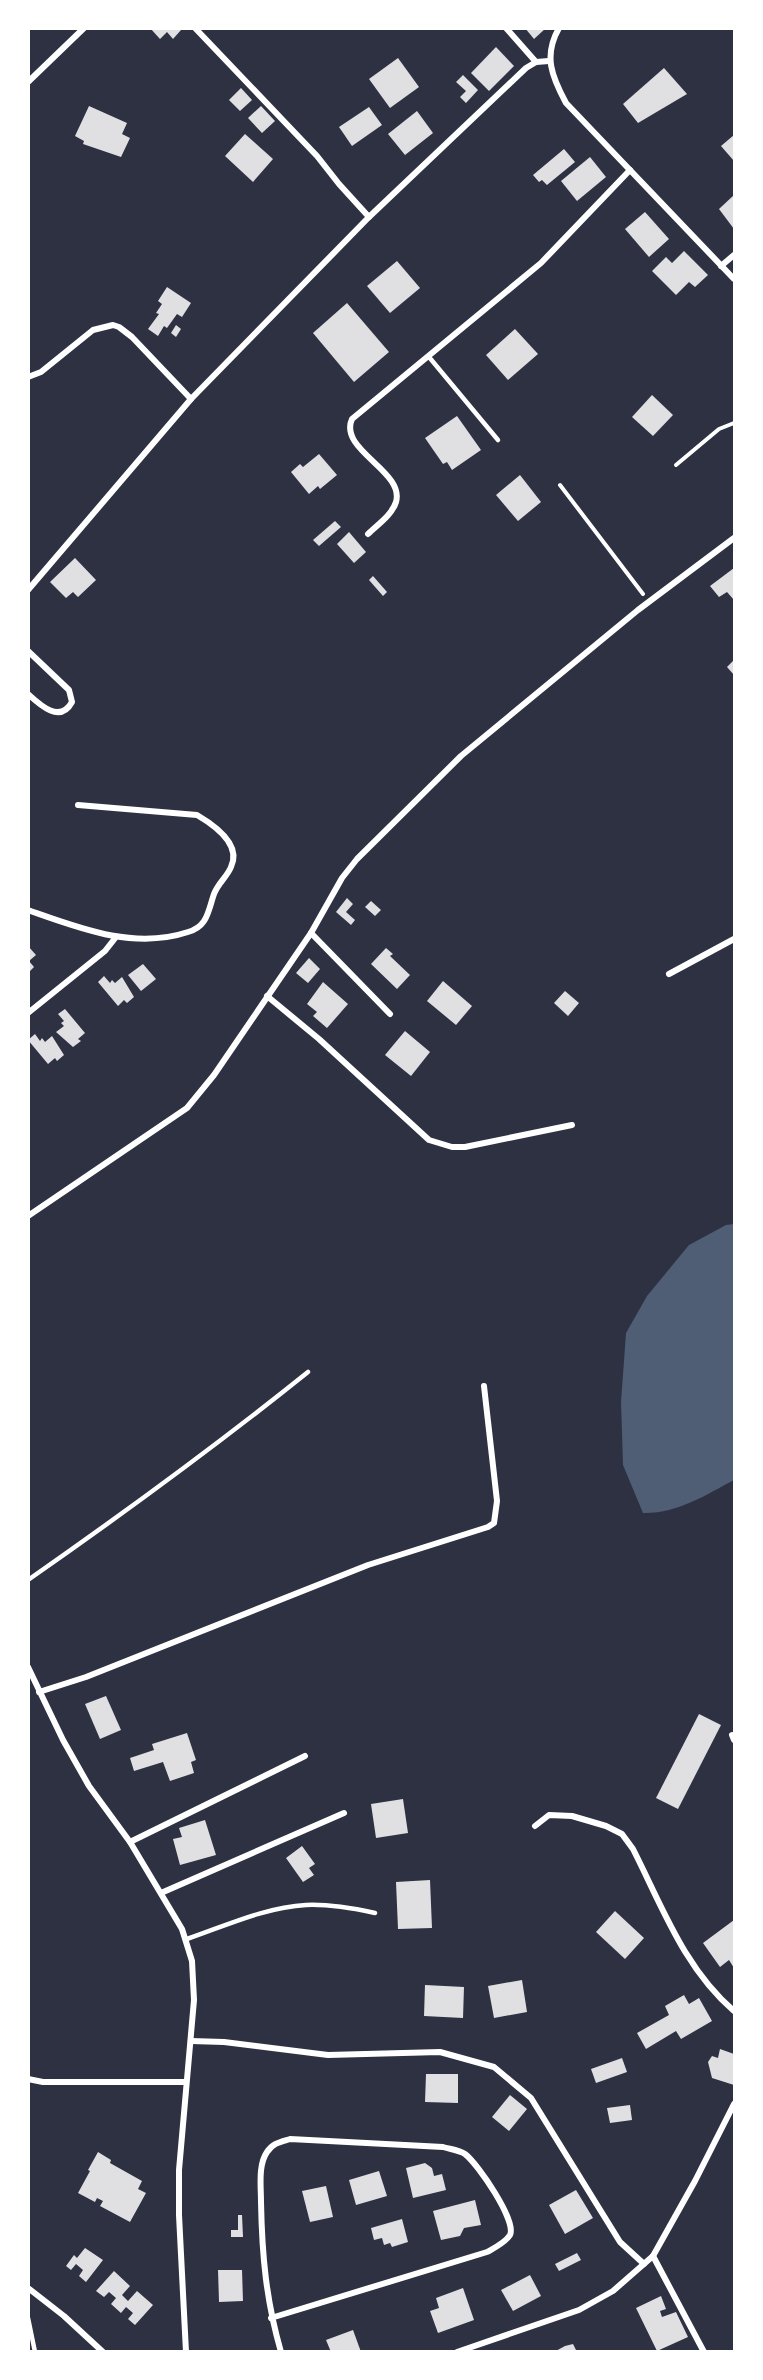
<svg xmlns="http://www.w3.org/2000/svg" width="763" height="2380" font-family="'IBM Plex Sans',sans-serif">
  <rect width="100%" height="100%" fill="#2d3142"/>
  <!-- water -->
  <path fill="#4f5d75" d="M734 1224V1480C706 1495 676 1514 643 1513L623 1465 621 1402 626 1333 647 1296 689 1245 726 1225Z"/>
  <!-- building -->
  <g fill="#e0e0e3">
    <path d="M150 28H179L181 30 173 39 167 32 160 39Z"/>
    <path d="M525 28H546L534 39Z"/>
    <path d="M496 47 514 66 489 91 471 73Z"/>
    <path d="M398 58 419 87 390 108 369 79Z"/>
    <path d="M664 68 687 94 638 123 623 104Z"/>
    <path d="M463 75 478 90 466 103 460 97 466 91 456 82Z"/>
    <path d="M241 88 252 100 240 111 229 100Z"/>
    <path d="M89 106 127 123 122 134 130 138 121 157 83 144 84 141 75 136Z"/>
    <path d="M261 106 275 121 262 133 248 118Z"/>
    <path d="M369 107 382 125 352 146 339 127Z"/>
    <path d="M417 111 433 133 405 155 388 134Z"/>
    <path d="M245 134 273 159 253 182 225 156Z"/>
    <path d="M734 135V161L721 146Z"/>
    <path d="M564 149 575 162 547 185 542 180 539 182 533 175Z"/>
    <path d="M590 157 606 177 577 201 561 181Z"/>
    <path d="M734 195V229L719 209Z"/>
    <path d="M645 212 669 239 649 257 625 229Z"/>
    <path d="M684 251 708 275 695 287 689 282 676 295 652 271 666 257 672 263Z"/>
    <path d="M397 261 420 288 390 313 367 286Z"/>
    <path d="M167 287 191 303 182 317 177 314 167 328 164 326 158 336 148 329 159 314 156 313 162 304 158 301Z"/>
    <path d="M347 303 389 352 354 382 313 333Z"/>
    <path d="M176 325 181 329 176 337 171 333Z"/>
    <path d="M515 329 538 354 508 380 486 355Z"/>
    <path d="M652 395 673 415 653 436 632 417Z"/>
    <path d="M457 416 481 450 452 470 447 462 443 464 425 438Z"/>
    <path d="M319 454 337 475 320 489 318 486 309 494 291 472 300 464 303 467Z"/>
    <path d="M520 475 541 502 518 521 496 495Z"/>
    <path d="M335 521 341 527 319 546 313 540Z"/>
    <path d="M349 532 366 552 354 563 337 544Z"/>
    <path d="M75 558 96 580 78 597 73 592 66 598 50 582Z"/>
    <path d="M734 568V600L727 592 719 597 710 586Z"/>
    <path d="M373 576 387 592 383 596 369 580Z"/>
    <path d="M734 660V675L727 667Z"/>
    <path d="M347 898 353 904 346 912 355 920 351 925 336 912Z"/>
    <path d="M371 901 381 910 375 916 365 907Z"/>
    <path d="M28 946 36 955 29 961 34 967 28 973Z"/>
    <path d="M386 948 393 954 390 956 410 975 397 989 371 964Z"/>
    <path d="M309 958 320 969 308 983 296 973Z"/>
    <path d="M143 964 156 979 141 991 128 975Z"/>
    <path d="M104 976 110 983 112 980 115 983 122 977 134 997 127 1003 124 1000 118 1006 98 982Z"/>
    <path d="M443 981 472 1006 456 1025 427 1001Z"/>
    <path d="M323 982 348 1004 327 1028 313 1016 317 1012 307 1004Z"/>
    <path d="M565 991 579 1003 568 1016 554 1003Z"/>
    <path d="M65 1009 85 1033 78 1039 81 1041 73 1047 56 1032 64 1026 61 1023 64 1021 58 1014Z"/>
    <path d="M405 1031 430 1052 411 1076 385 1055Z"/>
    <path d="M35 1034 40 1041 42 1038 45 1042 52 1036 64 1055 57 1061 55 1058 48 1064 28 1040Z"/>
    <path d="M106 1696 121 1730 100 1739 85 1704Z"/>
    <path d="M699 1714 721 1725 678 1809 656 1798Z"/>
    <path d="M187 1733 196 1760 191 1762 194 1773 170 1781 163 1762 134 1771 130 1758 154 1750 152 1744Z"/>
    <path d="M403 1799 408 1833 376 1838 371 1804Z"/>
    <path d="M205 1820 216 1855 180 1865 173 1839 182 1837 179 1828Z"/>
    <path d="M302 1846 315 1864 309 1868 314 1875 303 1882 286 1858Z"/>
    <path d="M430 1880 432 1928 398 1929 396 1882Z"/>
    <path d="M615 1911 644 1938 625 1959 596 1932Z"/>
    <path d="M734 1920V1968L729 1960 720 1967 703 1943Z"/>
    <path d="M522 1980 527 2012 494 2018 488 1986Z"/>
    <path d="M425 1985 464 1987 463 2018 424 2016Z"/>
    <path d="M684 1995 689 2004 699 1998 712 2021 681 2039 676 2031 646 2049 637 2033 669 2015 665 2006Z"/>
    <path d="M720 2049 734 2054V2085L712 2078 708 2062 712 2056 718 2058Z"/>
    <path d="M622 2058 627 2072 596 2083 591 2069Z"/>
    <path d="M426 2074H458V2103L425 2102Z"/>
    <path d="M510 2095 527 2109 509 2131 492 2117Z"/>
    <path d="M630 2105 632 2120 610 2123 607 2108Z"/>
    <path d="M98 2152 111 2160 110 2163 142 2181 138 2189 146 2193 130 2222 100 2206 103 2201 97 2198 95 2202 78 2193 90 2171 88 2170Z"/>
    <path d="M425 2163 432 2168 434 2176 442 2174 446 2190 413 2198 406 2168Z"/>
    <path d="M379 2171 387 2196 356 2205 349 2180Z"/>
    <path d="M326 2186 333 2217 310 2222 302 2191Z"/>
    <path d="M576 2190 593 2218 565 2234 549 2205Z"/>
    <path d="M475 2200 481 2225 464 2228 460 2236 441 2240 433 2211Z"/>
    <path d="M238 2215H242L243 2237H231V2230H238Z"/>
    <path d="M402 2219 408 2242 392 2247 390 2243 384 2245 382 2238 374 2240 371 2228Z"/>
    <path d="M85 2248 103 2260 86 2282 79 2276 83 2270 76 2264 71 2270 66 2266 74 2255 77 2258Z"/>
    <path d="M577 2253 581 2260 559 2271 555 2264Z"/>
    <path d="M218 2270H242L243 2301 219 2302Z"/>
    <path d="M114 2271 130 2286 122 2295 128 2301 137 2291 153 2305 135 2325 128 2319 133 2313 126 2307 121 2313 111 2304 116 2298 109 2292 104 2297 96 2291Z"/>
    <path d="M530 2275 541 2296 513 2311 501 2290Z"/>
    <path d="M463 2288 474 2320 438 2333 430 2311 439 2308 436 2298Z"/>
    <path d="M661 2296 666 2309 660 2311 662 2317 676 2312 688 2337 657 2351 636 2308Z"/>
    <path d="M353 2330 361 2352H331L326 2340Z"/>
    <path d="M573 2344 577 2352H554L565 2346Z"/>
  </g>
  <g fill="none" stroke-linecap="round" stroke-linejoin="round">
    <!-- path -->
    <g stroke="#fff" stroke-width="4">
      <path d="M676 465 719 429 734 423"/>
      <path d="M560 485 643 594"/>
    </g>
    <!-- service -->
    <g stroke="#fff" stroke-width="4.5">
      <path d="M429 357 498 440"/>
      <path d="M28 1580C124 1513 217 1445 308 1372"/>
      <path d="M187 1939C225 1926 266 1907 306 1905 329 1904 352 1908 375 1913"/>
      <path d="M28 2318 35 2352"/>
    </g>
    <!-- minor -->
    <g stroke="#fff" stroke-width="6">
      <path d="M195 28 317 156 339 184 369 217"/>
      <path d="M506 28 536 62"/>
      <path d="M559 28C543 56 552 77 566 103L734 279"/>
      <path d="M28 82 84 28"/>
      <path d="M721 266 734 255"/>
      <path d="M28 377 41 372 93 330 113 325 119 327 132 337 191 399"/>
      <path d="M368 534C377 525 392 515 396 502 405 471 338 450 352 419L541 263 630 170"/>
      <path d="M28 590 191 399 369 217 526 68 536 62 549 61"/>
      <path d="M28 651 69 690 72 702C60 724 40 705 28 694"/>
      <path d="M28 910C79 928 134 950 188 932 208 926 208 911 214 894 218 883 227 877 231 867 242 844 214 825 197 815L78 805"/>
      <path d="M311 933 390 1014"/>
      <path d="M669 974 734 939"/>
      <path d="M267 996 319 1039 429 1140 452 1147H465L572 1125"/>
      <path d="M28 1013 105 951 116 937"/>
      <path d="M28 1216 187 1108 214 1075 311 933 342 878 357 859 461 756 638 610 734 538"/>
      <path d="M28 1667 63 1740 89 1786 130 1842 182 1929 192 1961 194 2000 179 2170V2215L186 2352"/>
      <path d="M39 1692 86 1677 368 1565 488 1527 494 1523 497 1501 484 1386"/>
      <path d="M732 1735 734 1740"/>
      <path d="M535 1826 549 1815 572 1816 606 1826 622 1834 633 1849C662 1906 684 1968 734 2011"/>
      <path d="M130 1842 305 1756"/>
      <path d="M161 1893 344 1813"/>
      <path d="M191 2041 224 2042 328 2055 440 2052 494 2067 531 2098 620 2242 644 2264"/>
      <path d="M28 2079 43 2082H186"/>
      <path d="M653 2256 704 2352"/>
      <path d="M28 2288 64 2316 103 2352"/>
      <path d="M271 2318 487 2252C494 2248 505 2243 510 2235 517 2221 478 2164 465 2154 459 2150 449 2149 443 2147L290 2139C280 2142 273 2143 267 2152 258 2165 261 2186 261 2202 262 2255 266 2300 281 2352"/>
      <path d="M457 2352 579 2310 613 2291 653 2256 695 2181 734 2104"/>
    </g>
  </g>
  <!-- border -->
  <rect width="763" height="2380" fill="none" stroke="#ffffff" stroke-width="60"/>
</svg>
